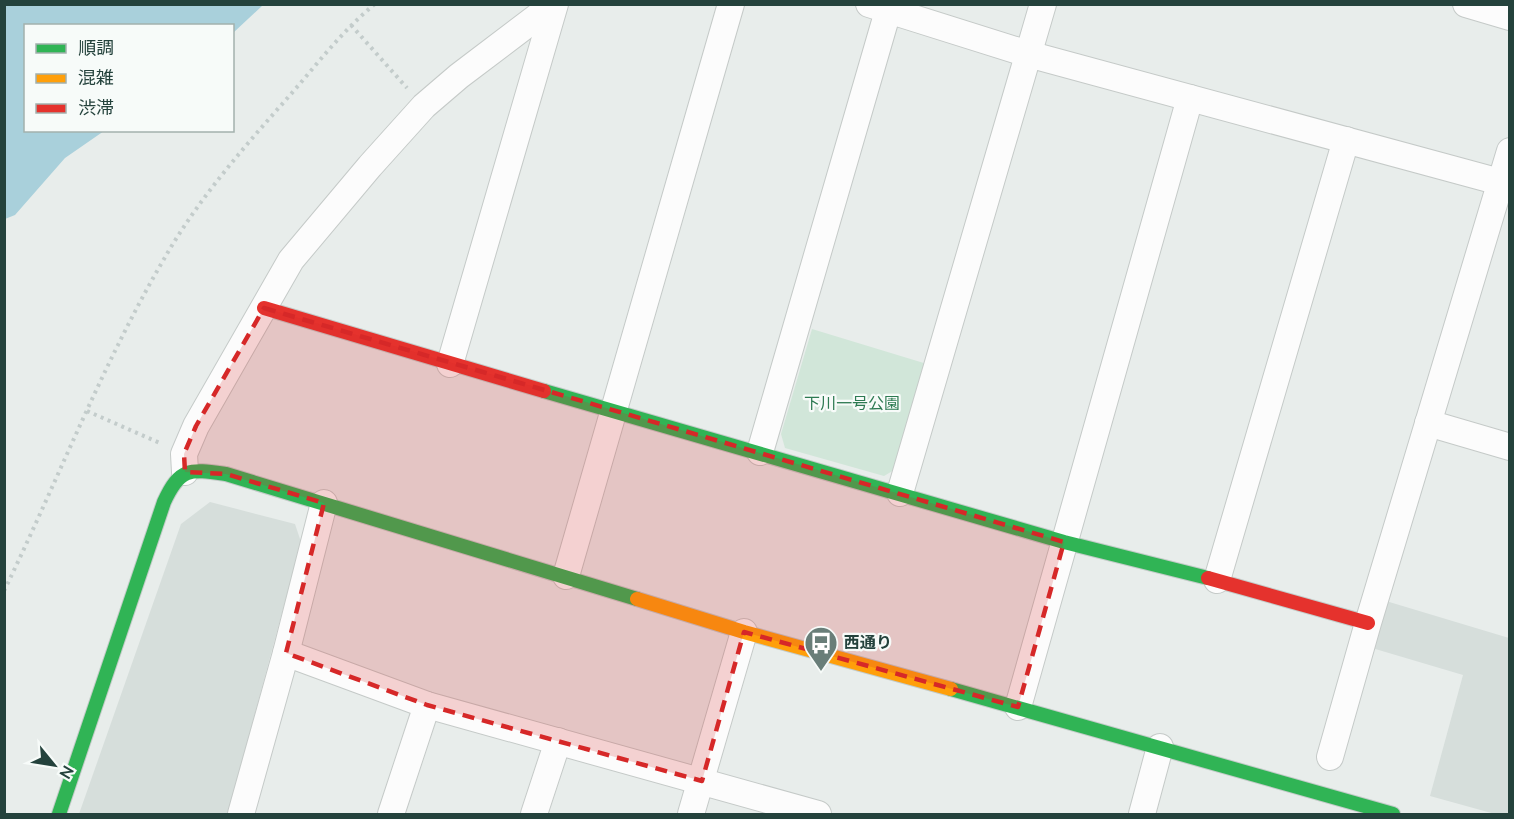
<svg xmlns="http://www.w3.org/2000/svg" width="1514" height="819" font-family="'Nunito Sans','Noto Sans JP',sans-serif">
  <rect width="100%" height="100%" fill="#e8edeb"/>
  <!-- built -->
  <g fill="#d6dedb">
    <path d="M210 502 295 524 301 542 228 814H79L181 524Z"/>
    <path d="M1386 601 1509 638V814H1495L1430 796 1463 675 1372 648Z"/>
  </g>
  <!-- green -->
  <path fill="#d1e6d9" d="M812 329 927 364 899 467 884 476 785 448 781 434Z"/>
  <!-- water -->
  <path fill="#a9d0db" d="M5 4H263V5L233 33 232 26H26V130L104 131 65 158 15 215 5 219Z"/>
  <g fill="none" stroke-linecap="round" stroke-linejoin="round">
    <defs>
      <g id="street">
        <path d="M869 4 1028 54 1500 182"/>
        <path d="M1466 4 1510 17"/>
        <path d="M450 364 555 4"/>
        <path d="M1428 423 1510 447"/>
        <path d="M760 452 890 4"/>
        <path d="M185 472 184 454 196 426 291 260 370 166 424 106 459 76 554 4"/>
        <path d="M900 493 1043 4"/>
        <path d="M566 576 731 4"/>
        <path d="M1217 580 1346 140"/>
        <path d="M286 653 427 705 818 814"/>
        <path d="M1018 707 1190 98"/>
        <path d="M1330 757 1368 623 1510 151"/>
        <path d="M241 814 286 653 324 503"/>
        <path d="M391 814 427 705"/>
        <path d="M534 814 558 741"/>
        <path d="M691 814 744 632"/>
        <path d="M1142 814 1160 747"/>
      </g>
      <g id="fast">
        <path d="M544 391 1064 542 1208 578"/>
        <path d="M951 689 1393 814"/>
        <path d="M59 814 164 502C180 467 190 469 226 474L637 599"/>
      </g>
      <path id="slow" d="M637 599 744 632 951 689"/>
      <g id="jam">
        <path d="M264 308 544 391"/>
        <path d="M1208 578 1368 623"/>
      </g>
    </defs>
    <!-- street casing -->
    <use href="#street" stroke="#c5cac8" stroke-width="28"/>
    <!-- fast casing -->
    <use href="#fast" stroke="#c3cbc8" stroke-width="16"/>
    <!-- slow casing -->
    <use href="#slow" stroke="#c3cbc8" stroke-width="16"/>
    <!-- jam casing -->
    <use href="#jam" stroke="#c3cbc8" stroke-width="16"/>
    <!-- path -->
    <g stroke="#c3cccb" stroke-width="4" stroke-dasharray="3 4.5" stroke-linecap="butt">
      <path d="M351 25 407 88"/>
      <path d="M87 411 162 444"/>
      <path d="M4 591C58 480 102 365 164 259 198 199 245 146 291 94 318 63 343 30 375 4"/>
    </g>
    <!-- street -->
    <use href="#street" stroke="#fcfcfc" stroke-width="26"/>
    <!-- fast -->
    <use href="#fast" stroke="#30b455" stroke-width="14"/>
    <!-- slow -->
    <use href="#slow" stroke="#ff9f0a" stroke-width="14"/>
    <!-- jam -->
    <use href="#jam" stroke="#e5322d" stroke-width="14"/>
  </g>
  <!-- marked area -->
  <path fill="#d62828" fill-opacity="0.2" stroke="#d62828" stroke-width="4.5" stroke-dasharray="12 8" stroke-linejoin="round" d="M264 308 1064 542 1018 707 744 632 702 781 427 705 286 653 324 503 226 474 185 472 184 454 196 426Z"/>
  <!-- icons -->
  <defs>
    <symbol id="bus-pin" viewBox="-11 -11 22 30"><path d="M0 17L-7.5 6A9.5 9.5 0 1 1 7.5 6Z" fill="#697e79" stroke="#f7fbf9"/><path d="M-5-6H5V4H4V6H2V4H-2V6H-4V4H-5ZM-3.5-4V0h7V-4ZM-3.5 1.2v1.5H-2V1.2ZM2 1.2v1.5H3.5V1.2Z" fill="#fff"/></symbol>
  </defs>
  <g fill-rule="evenodd">
    <use href="#bus-pin" x="802" y="624" width="38" height="52"/>
  </g>
  <g text-anchor="middle" dominant-baseline="central" stroke-width="4.5" stroke-linejoin="round" paint-order="stroke">
    <!-- park labels -->
    <g font-size="16" fill="#2d7a52" stroke="#f7fbf9">
      <text x="852" y="404">下川一号公園</text>
    </g>
    <!-- poi labels -->
    <g font-size="16" font-weight="bold" fill="#24423c" stroke="#f7fbf9" text-anchor="start">
      <text x="844" y="643">西通り</text>
    </g>
  </g>
  <!-- border -->
  <rect width="1514" height="819" fill="none" stroke="#24423c" stroke-width="12"/>
  <!-- legend -->
  <rect x="24" y="24" width="210" height="108" fill="#f7fbf9" stroke="#a3b1ad" stroke-width="1.5"/>
  <rect x="36" y="44" width="30" height="9" fill="#30b455" stroke="#a3b1ad" stroke-width="1.5"/>
  <text x="78" y="54" font-size="18" fill="#24423c">順調</text>
  <rect x="36" y="74" width="30" height="9" fill="#ff9f0a" stroke="#a3b1ad" stroke-width="1.5"/>
  <text x="78" y="84" font-size="18" fill="#24423c">混雑</text>
  <rect x="36" y="104" width="30" height="9" fill="#e5322d" stroke="#a3b1ad" stroke-width="1.5"/>
  <text x="78" y="114" font-size="18" fill="#24423c">渋滞</text>
  <!-- north arrow -->
  <g transform="translate(54 765) rotate(120)" stroke="#f7fbf9" stroke-width="4.5" paint-order="stroke">
  <path d="M0-4.5L10 22L0 15L-10 22Z" fill="#24423c"/>
  <text y="-9" font-size="16" font-weight="bold" text-anchor="middle" fill="#24423c">N</text>
  </g>
</svg>
